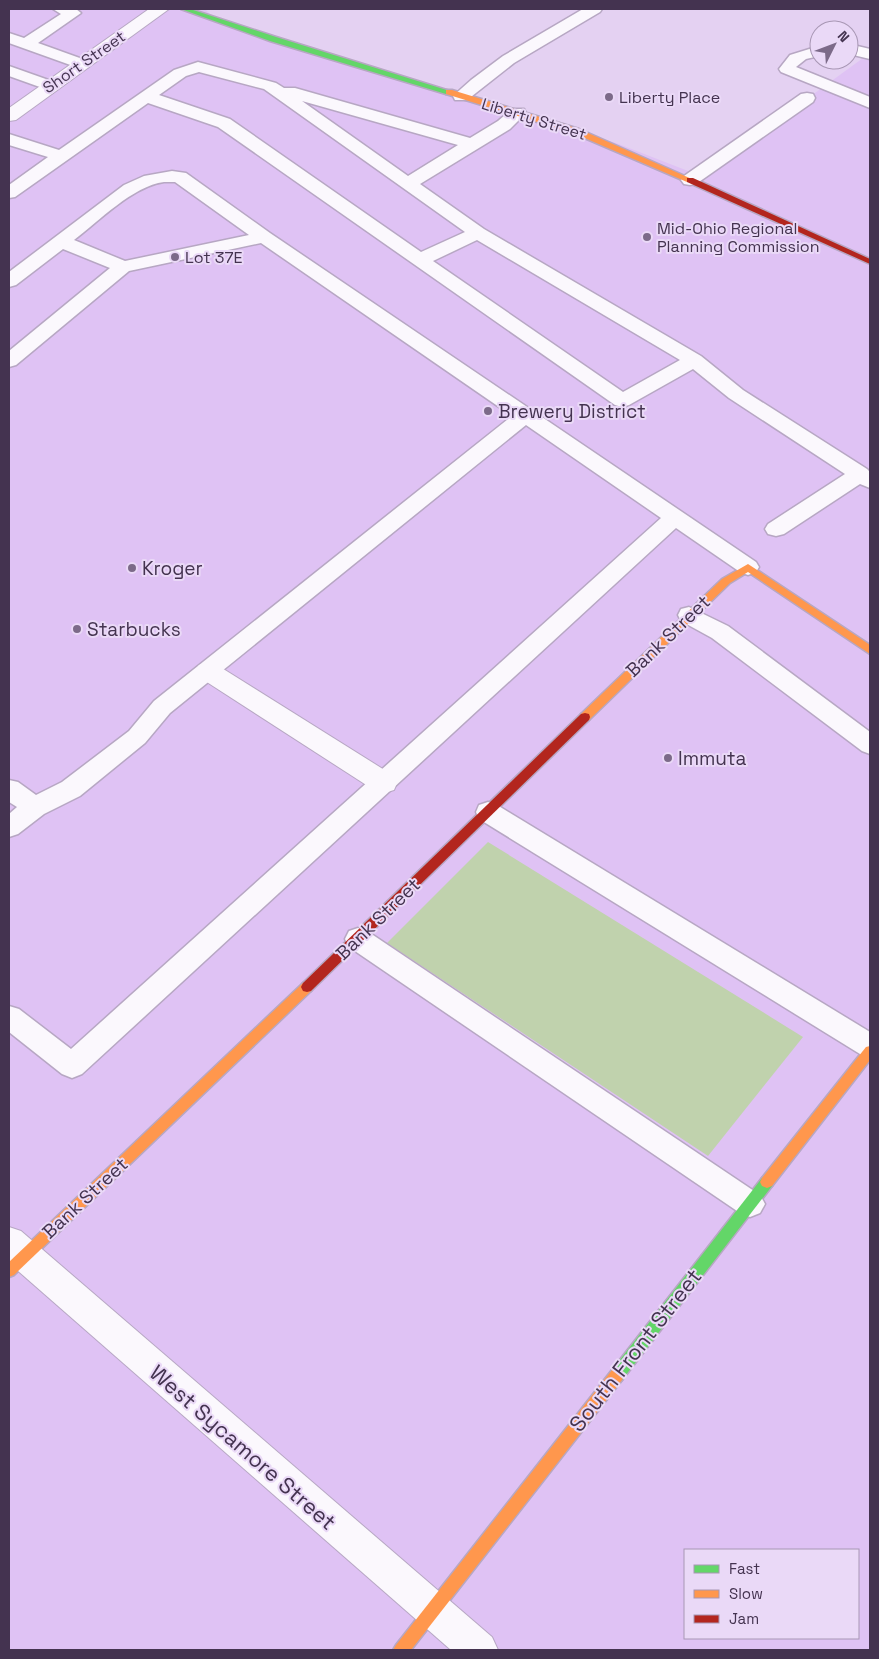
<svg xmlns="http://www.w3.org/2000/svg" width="879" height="1659" font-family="'Space Grotesk',sans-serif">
  <rect width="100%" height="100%" fill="#e4d1f2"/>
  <!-- built -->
  <path fill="#dfc2f4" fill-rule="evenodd" d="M9 9H205L217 21 616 143 701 176 870 53V1650H9ZM685 1550H858V1638H685Z"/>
  <!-- green -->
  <path fill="#c0d2ad" d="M488 842 803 1037 708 1156 387 943Z"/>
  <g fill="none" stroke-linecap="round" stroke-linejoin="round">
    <defs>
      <g id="lane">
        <path d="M53 9H76L81 13 38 43 88 61 90 64 88 67H76L9 43V33L24 38 61 14Z"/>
        <path d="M583 9H602L600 12 514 63 467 100H455L453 96 471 80 503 56Z"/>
        <path d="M849 44 870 49V59L849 54Z"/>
        <path d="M819 46V56L806 59 796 67 870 97V108L781 72 779 69 790 55Z"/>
        <path d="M198 62 276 83 284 88H295L470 138 498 121 512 109H524L526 113 510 129 420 184 484 229 701 356 743 390 867 469 870 472V488L860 484 784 534 776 536 768 534 765 529 768 524 845 474 729 398 693 369 629 405 622 407 615 405 218 127 148 103 15 197 9 198V185L48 157 9 145V134L59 150 174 70ZM199 72 264 89 465 232 421 252 230 119 159 95 186 76ZM302 101 458 145 408 176ZM477 240 680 360 623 392 433 261Z"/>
        <path d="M9 66 57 83 59 86 57 89 51 91 9 76Z"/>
        <path d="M807 93 813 94 815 98 813 102 696 184 690 185 684 184 681 180 684 176 801 94Z"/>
        <path d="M172 171 186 173 270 233 756 562 759 567 756 572 748 575 740 572 676 528 82 1074 72 1078 62 1074 9 1032V1006L19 1009 71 1049 661 518 526 425 170 713 145 743 80 796 44 814 18 834 9 837V814L17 807 9 802V780L18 782 36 795 62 782 129 731 154 701 512 416 261 243 129 271 16 365 9 367V351L110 268 63 249 16 285 9 287V272L124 185 144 176ZM164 182H175L249 235 125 261 74 240C99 221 133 186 164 182Z"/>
        <path d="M689 607 728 626 870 732V754L862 751 712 638 681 621 678 615 681 609Z"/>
        <path d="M488 802 497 805 870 1032V1058L860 1054 479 819 476 812 479 805Z"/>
        <path d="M358 928 367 931 760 1195 765 1204 760 1213 750 1217 740 1213 349 947 345 939 349 931Z"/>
      </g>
      <g id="street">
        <path d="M149 9H169L16 120 9 121V108Z"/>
        <path d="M208 662 217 665 394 776 397 783 394 790 384 793 374 790 199 677 195 671 199 665Z"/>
        <path d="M9 1227 21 1231 492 1637 498 1650H451L9 1263Z"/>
      </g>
      <g id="fast">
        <path d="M181 9H190L276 37 453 92 446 94 270 41Z"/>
        <path d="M767 1176 772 1178 774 1182 772 1186 622 1380 617 1382 612 1380 610 1375 612 1370 762 1178Z"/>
      </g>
      <g id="slow">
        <path d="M446 90H452L579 129 694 180 687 182 573 133 446 94Z"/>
        <path d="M748 564 870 645V654L748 572 730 583 589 720H581L580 717 581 714 722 579Z"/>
        <path d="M307 982 311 983 313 987 311 991 14 1275 9 1277V1262L303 983Z"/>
        <path d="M870 1046V1060L772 1186 767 1188 762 1186 760 1182 762 1178 866 1047Z"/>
        <path d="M617 1368 622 1370 624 1375 622 1380 411 1650H393L396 1645 612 1370Z"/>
      </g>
      <g id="jam">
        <path d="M687 178H693L870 259V264L687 182Z"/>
        <path d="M585 713 589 714 590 717 589 720 311 991 307 992 303 991 301 987 303 983 581 714Z"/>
      </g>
    </defs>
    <!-- lane casing -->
    <use href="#lane" stroke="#b7a7c3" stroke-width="3"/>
    <!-- street casing -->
    <use href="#street" stroke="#b7a7c3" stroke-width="2"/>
    <!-- fast casing -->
    <use href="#fast" stroke="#b7a7c3" stroke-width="3"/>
    <!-- slow casing -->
    <use href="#slow" stroke="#b7a7c3" stroke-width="3"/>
    <!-- jam casing -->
    <use href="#jam" stroke="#b7a7c3" stroke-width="3"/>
    <!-- lane -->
    <use href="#lane" fill="#fbf8fd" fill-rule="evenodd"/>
    <!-- street -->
    <use href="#street" fill="#fbf8fd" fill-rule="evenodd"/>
    <!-- fast -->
    <use href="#fast" fill="#63d668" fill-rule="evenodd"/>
    <!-- slow -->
    <use href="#slow" fill="#ff974d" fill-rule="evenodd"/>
    <!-- jam -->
    <use href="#jam" fill="#b3261e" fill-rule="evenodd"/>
  </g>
  <!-- markers -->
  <g fill="#7c6a89" stroke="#ead9f7" stroke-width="2">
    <circle cx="609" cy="97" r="5"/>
    <circle cx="647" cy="237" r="5"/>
    <circle cx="175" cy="257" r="5"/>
    <circle cx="488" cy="411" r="5"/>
    <circle cx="132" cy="568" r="5"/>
    <circle cx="77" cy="629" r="5"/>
    <circle cx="668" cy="758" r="5"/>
  </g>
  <g text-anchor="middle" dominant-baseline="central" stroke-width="4" stroke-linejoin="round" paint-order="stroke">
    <!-- far-street labels -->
    <g font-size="16" fill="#443350" stroke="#ead9f7">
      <text transform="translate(84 62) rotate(-35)">Short Street</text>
      <text transform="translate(534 119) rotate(17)">Liberty Street</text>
    </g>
    <!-- far-poi labels -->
    <g font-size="16" fill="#443350" stroke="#ead9f7" text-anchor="start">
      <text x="619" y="97">Liberty Place</text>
      <text x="657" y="228">Mid-Ohio Regional<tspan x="657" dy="18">Planning Commission</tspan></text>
      <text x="185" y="257">Lot 37E</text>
    </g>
    <!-- poi labels -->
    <g font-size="19" fill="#443350" stroke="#ead9f7" text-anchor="start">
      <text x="498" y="411">Brewery District</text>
      <text x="142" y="568">Kroger</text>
      <text x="87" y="629">Starbucks</text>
      <text x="678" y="758">Immuta</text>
    </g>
    <!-- street labels -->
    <g font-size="19" fill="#443350" stroke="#ead9f7">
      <text transform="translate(668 636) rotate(-44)">Bank Street</text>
      <text transform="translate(378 919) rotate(-44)">Bank Street</text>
      <text transform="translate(85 1198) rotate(-43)">Bank Street</text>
    </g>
    <!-- near-street labels -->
    <g font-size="22" fill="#443350" stroke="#ead9f7">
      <text transform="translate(635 1350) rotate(-52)">South Front Street</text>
      <text transform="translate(243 1447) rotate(41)">West Sycamore Street</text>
    </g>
  </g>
  <!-- border -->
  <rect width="879" height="1659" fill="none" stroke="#443350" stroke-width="20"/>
  <!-- legend -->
  <rect x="684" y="1549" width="175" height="90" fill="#ead9f7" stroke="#a897b4"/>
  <rect x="694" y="1565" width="25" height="8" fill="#63d668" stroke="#a897b4"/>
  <text x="729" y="1574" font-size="15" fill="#443350">Fast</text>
  <rect x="694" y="1590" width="25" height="8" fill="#ff974d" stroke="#a897b4"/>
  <text x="729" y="1599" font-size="15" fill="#443350">Slow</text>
  <rect x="694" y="1615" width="25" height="8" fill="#b3261e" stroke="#a897b4"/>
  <text x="729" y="1624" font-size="15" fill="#443350">Jam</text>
  <!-- north arrow -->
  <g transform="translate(834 45) rotate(48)"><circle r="24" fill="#ead9f7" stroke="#a897b4"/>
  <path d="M0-4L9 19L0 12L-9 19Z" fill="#7c6a89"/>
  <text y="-8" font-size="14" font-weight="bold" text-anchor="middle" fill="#443350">N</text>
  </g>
</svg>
